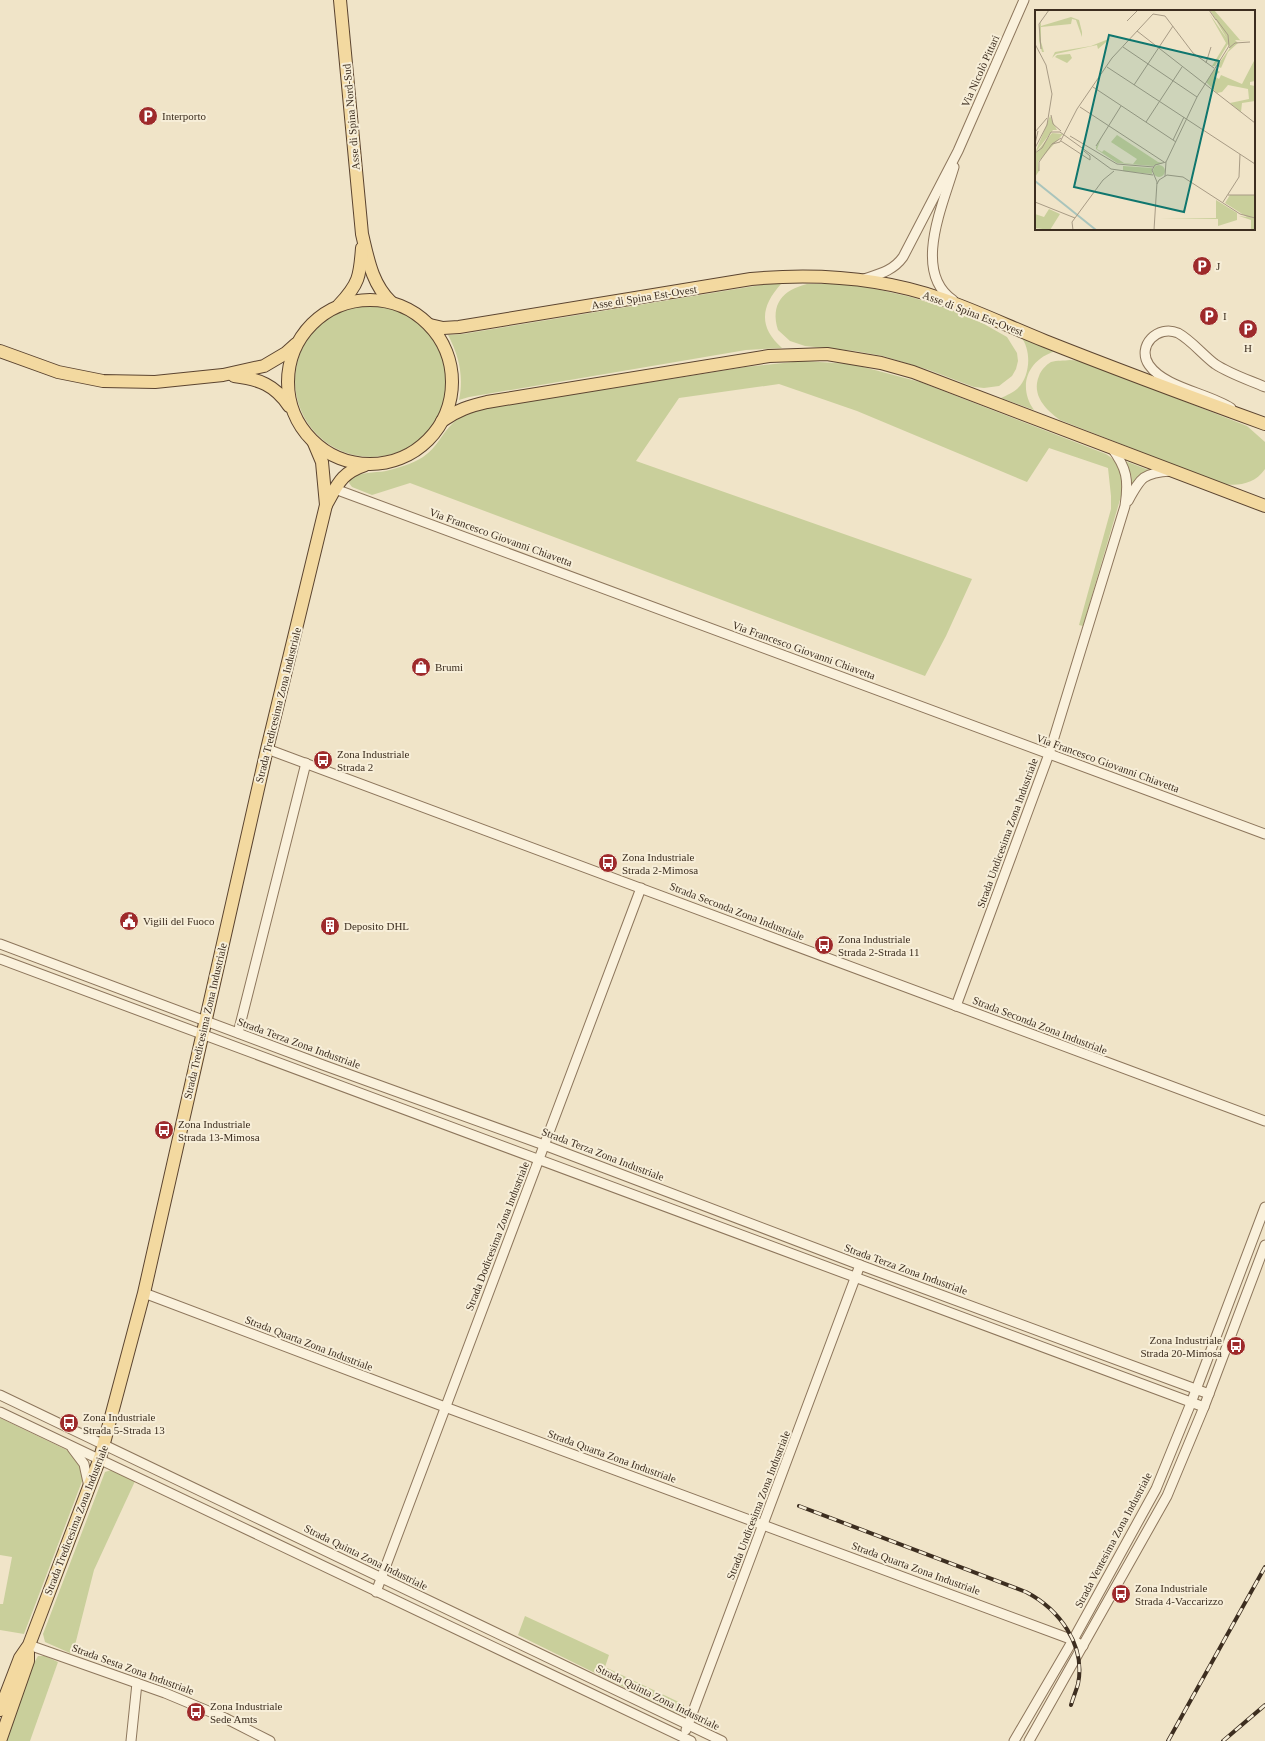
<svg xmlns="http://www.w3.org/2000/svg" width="1265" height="1741" font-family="'Times New Roman',serif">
  <rect width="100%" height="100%" fill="#f0e4c8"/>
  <!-- green -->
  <g fill="#c9cf9b">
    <path d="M767 284H781C761 306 758 327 782 348L746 350 469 397 459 400C464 376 459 356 448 335L463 334Z"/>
    <path d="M807 284H841L867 287 911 297 952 310 984 324 1007 337 1017 353 1018 361 1016 369 1012 376 999 386 984 388 974 387 929 370 883 356 855 351 805 346 790 341 778 330C770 304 783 290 807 284Z"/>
    <circle cx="371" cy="381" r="76"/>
    <path d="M1021 337 1056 351C1028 359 1017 386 1034 410L1001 398C1007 395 1013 393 1018 388 1030 376 1032 351 1021 337Z"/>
    <path d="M1070 360 1082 361 1247 426 1265 442V469C1255 484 1239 486 1223 484L1060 420C1046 410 1031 395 1039 376 1041 370 1046 365 1051 362 1057 360 1064 361 1070 360Z"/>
    <path d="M803 361 852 364 920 382 1106 454C1121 464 1121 469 1124 486L1083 626 1079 625 1111 509V496L1108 468 1049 448 1027 482 857 411 779 384 679 398 636 461 972 579 946 636 925 676 410 483 372 495 352 487 349 483 350 478C362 472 373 473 386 471 398 468 412 464 423 457 437 448 442 433 453 423 461 415 473 412 483 409L745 367Z"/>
    <path d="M1125 461 1149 470 1139 476 1132 484 1131 474Z"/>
    <path d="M0 1418 71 1452 78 1460 84 1476 24 1634 0 1630V1604H3L12 1557 0 1555Z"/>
    <path d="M111 1470 136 1479 94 1570 74 1649 70 1653 45 1642 43 1634 105 1472Z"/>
    <path d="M525 1616 609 1655 605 1667 683 1704 686 1710 684 1714H678L518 1635Z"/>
    <path d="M38 1656H45L58 1662 30 1741H6L29 1672Z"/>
  </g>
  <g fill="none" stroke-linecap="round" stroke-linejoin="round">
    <defs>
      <g id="minor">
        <path d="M864 279C879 274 893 271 903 257L958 151 1024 0"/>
        <path d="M953 300C912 272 943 205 954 167"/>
        <path d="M1231 408C1208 393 1165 388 1149 365 1136 346 1158 324 1178 333 1191 340 1203 355 1215 364 1230 374 1249 380 1265 387"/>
        <path d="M335 489 1265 834"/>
        <path d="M1128 501C1141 477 1143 473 1171 471"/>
        <path d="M267 749 1265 1121"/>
        <path d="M0 944 323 1065 544 1145 860 1265 1209 1394"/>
        <path d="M0 959 1204 1407"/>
        <path d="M956 1006 1049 754 1125 506C1129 480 1127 468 1111 447"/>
        <path d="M238 1033 306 763"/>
        <path d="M144 1293 445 1407 1073 1640 1083 1646"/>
        <path d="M0 1395 722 1741"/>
        <path d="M0 1412 691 1741"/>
        <path d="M72 1448 84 1464 89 1487"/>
        <path d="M376 1592 641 888"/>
        <path d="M29 1645 165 1693 225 1718 270 1741"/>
        <path d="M686 1730 860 1265"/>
        <path d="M131 1741 137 1683"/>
        <path d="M1014 1741 1073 1640 1156 1489 1191 1403 1265 1207"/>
        <path d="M1029 1741 1167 1496 1204 1407 1265 1245"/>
      </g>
      <g id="major">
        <path d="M340 0 362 234C368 259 372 284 391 302"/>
        <circle cx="370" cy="382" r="82"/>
        <path d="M339 305C359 284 360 276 362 248"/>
        <path d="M430 325 443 328 459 327 751 279C816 273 880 277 942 299 977 311 1010 327 1045 341 1118 370 1191 397 1265 424"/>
        <path d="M0 351 58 372 103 381 155 382 223 375 264 366 286 353 296 344"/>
        <path d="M234 376C259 379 275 385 289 406"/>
        <path d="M442 421C457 410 470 406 487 402L769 356 827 354 881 363 913 372 1265 506"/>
        <path d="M326 505C338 484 341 473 365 465"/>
        <path d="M0 1710 20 1658 29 1645 100 1458 144 1293 267 749 326 505 322 462 314 443"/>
        <path d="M0 1741 28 1661V1652"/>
      </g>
    </defs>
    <!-- minor casing -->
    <use href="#minor" stroke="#8d765c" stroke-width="11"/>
    <!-- major casing -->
    <use href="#major" stroke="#5b4430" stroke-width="14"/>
    <!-- minor -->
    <use href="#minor" stroke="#faf1dc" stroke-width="9"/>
    <!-- major -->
    <use href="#major" stroke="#f3d9a0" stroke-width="12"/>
    <defs>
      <g id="rail">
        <path d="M799 1506 1026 1592C1059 1609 1086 1645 1078 1684 1076 1691 1073 1698 1071 1705"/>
        <path d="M1168 1741 1265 1567"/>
        <path d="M1223 1741 1265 1705"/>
      </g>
    </defs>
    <!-- rail casing -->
    <use href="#rail" stroke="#3d2e20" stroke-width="4"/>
    <!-- rail -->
    <use href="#rail" stroke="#f7eed8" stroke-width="2.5" stroke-dasharray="8" stroke-linecap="butt"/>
  </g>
  <!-- icons -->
  <defs>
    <symbol id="parking-disc" viewBox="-11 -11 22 22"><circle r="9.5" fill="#9e2a2b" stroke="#f7eed8"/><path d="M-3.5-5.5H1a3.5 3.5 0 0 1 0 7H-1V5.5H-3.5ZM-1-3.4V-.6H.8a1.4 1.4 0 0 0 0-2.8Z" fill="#fff"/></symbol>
    <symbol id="shop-disc" viewBox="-11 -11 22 22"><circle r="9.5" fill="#9e2a2b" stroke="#f7eed8"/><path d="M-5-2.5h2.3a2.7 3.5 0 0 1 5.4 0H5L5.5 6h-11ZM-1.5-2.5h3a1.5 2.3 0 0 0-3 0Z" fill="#fff"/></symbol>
    <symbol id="bus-disc" viewBox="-11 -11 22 22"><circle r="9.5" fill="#9e2a2b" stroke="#f7eed8"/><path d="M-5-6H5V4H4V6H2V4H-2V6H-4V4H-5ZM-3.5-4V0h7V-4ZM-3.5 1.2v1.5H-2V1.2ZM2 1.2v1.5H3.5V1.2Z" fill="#fff"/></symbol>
    <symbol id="civic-disc" viewBox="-11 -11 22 22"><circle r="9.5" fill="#9e2a2b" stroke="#f7eed8"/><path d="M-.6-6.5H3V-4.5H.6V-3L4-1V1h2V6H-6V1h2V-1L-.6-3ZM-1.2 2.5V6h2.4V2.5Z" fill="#fff"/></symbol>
    <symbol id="building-disc" viewBox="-11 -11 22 22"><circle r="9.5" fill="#9e2a2b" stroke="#f7eed8"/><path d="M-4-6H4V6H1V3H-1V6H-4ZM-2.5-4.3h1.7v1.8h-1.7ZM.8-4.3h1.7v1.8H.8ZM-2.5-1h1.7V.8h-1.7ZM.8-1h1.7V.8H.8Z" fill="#fff"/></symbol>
  </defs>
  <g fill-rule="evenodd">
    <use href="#parking-disc" x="137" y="105" width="22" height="22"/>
    <use href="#parking-disc" x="1191" y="255" width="22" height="22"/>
    <use href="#parking-disc" x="1198" y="305" width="22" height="22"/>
    <use href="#parking-disc" x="1237" y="318" width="22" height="22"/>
    <use href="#shop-disc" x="410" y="656" width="22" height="22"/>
    <use href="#bus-disc" x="312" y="749" width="22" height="22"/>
    <use href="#bus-disc" x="597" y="852" width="22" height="22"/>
    <use href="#civic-disc" x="118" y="910" width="22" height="22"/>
    <use href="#building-disc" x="319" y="915" width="22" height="22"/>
    <use href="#bus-disc" x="813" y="934" width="22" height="22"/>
    <use href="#bus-disc" x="153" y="1119" width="22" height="22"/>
    <use href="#bus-disc" x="1225" y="1335" width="22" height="22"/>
    <use href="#bus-disc" x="58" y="1412" width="22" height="22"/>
    <use href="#bus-disc" x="1110" y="1583" width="22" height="22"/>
    <use href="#bus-disc" x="185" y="1701" width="22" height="22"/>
  </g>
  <g text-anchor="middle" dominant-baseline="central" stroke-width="4" stroke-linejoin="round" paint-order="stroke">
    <!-- street labels -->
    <g font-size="11" fill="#3d2e20" stroke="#f7eed8">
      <text transform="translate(980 71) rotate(-66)">Via Nicolò Pittari</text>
      <text transform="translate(351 117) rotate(-95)">Asse di Spina Nord-Sud</text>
      <text transform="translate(644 297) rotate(-9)">Asse di Spina Est-Ovest</text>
      <text transform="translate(973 313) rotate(21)">Asse di Spina Est-Ovest</text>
      <text transform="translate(501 537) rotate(20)">Via Francesco Giovanni Chiavetta</text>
      <text transform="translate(804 650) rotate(20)">Via Francesco Giovanni Chiavetta</text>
      <text transform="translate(278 705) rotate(-76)">Strada Tredicesima Zona Industriale</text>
      <text transform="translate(1108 763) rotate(20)">Via Francesco Giovanni Chiavetta</text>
      <text transform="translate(1007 833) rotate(-70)">Strada Undicesima Zona Industriale</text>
      <text transform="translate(737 911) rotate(21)">Strada Seconda Zona Industriale</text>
      <text transform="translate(205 1021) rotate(-77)">Strada Tredicesima Zona Industriale</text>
      <text transform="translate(1040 1025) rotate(21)">Strada Seconda Zona Industriale</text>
      <text transform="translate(299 1043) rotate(20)">Strada Terza Zona Industriale</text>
      <text transform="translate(603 1154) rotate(21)">Strada Terza Zona Industriale</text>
      <text transform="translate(497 1236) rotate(-69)">Strada Dodicesima Zona Industriale</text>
      <text transform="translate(906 1269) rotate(20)">Strada Terza Zona Industriale</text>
      <text transform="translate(309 1343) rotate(21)">Strada Quarta Zona Industriale</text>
      <text transform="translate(612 1456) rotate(20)">Strada Quarta Zona Industriale</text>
      <text transform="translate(758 1505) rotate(-69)">Strada Undicesima Zona Industriale</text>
      <text transform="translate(76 1520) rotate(-69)">Strada Tredicesima Zona Industriale</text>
      <text transform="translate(1113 1540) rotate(-62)">Strada Ventesima Zona Industriale</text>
      <text transform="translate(366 1557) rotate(26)">Strada Quinta Zona Industriale</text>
      <text transform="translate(916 1568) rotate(20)">Strada Quarta Zona Industriale</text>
      <text transform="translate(133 1669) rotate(20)">Strada Sesta Zona Industriale</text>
      <text transform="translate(658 1697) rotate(26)">Strada Quinta Zona Industriale</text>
    </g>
    <!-- poi labels -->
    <g font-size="11" fill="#3d2e20" stroke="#f7eed8" text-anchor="start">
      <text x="162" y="116">Interporto</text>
      <text x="1216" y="266">J</text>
      <text x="1223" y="316">I</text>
      <text x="1248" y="348" text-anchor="middle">H</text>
      <text x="435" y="667">Brumi</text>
      <text x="337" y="754">Zona Industriale<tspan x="337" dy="13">Strada 2</tspan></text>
      <text x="622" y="857">Zona Industriale<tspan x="622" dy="13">Strada 2-Mimosa</tspan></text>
      <text x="143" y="921">Vigili del Fuoco</text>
      <text x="344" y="926">Deposito DHL</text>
      <text x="838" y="939">Zona Industriale<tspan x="838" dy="13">Strada 2-Strada 11</tspan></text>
      <text x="178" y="1124">Zona Industriale<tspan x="178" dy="13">Strada 13-Mimosa</tspan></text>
      <text x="1222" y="1340" text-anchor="end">Zona Industriale<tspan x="1222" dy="13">Strada 20-Mimosa</tspan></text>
      <text x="83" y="1417">Zona Industriale<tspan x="83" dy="13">Strada 5-Strada 13</tspan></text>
      <text x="1135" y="1588">Zona Industriale<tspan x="1135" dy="13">Strada 4-Vaccarizzo</tspan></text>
      <text x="210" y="1706">Zona Industriale<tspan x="210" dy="13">Sede Amts</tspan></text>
    </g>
  </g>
  <!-- overview -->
  <g transform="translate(1035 10)">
    <rect width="220" height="220" fill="#f0e4c8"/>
    <path d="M175 0H179L205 30 215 31 200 30 203 33 193 42 186 58 182 56 195 38 193 34 180 56H177L191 33 174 3 192 29ZM36 7 44 10 47 22V27L41 10 37 9 36 14 6 17V32L9 42H7L4 31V18L6 10V16ZM76 28 63 39 62 35 21 44 17 48 20 42 56 36ZM35 44 37 48 32 53 20 47 22 45ZM220 49V71L215 72V75L220 76V91L207 93 206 102 195 93 214 89 213 79 193 75 187 82 182 83 171 72 180 59 185 62 179 66 184 69 186 65 207 74ZM15 106 22 120H18L0 143ZM17 123 28 124 3 152 4 161 0 167V144ZM82 125 123 152 128 153 118 156 82 153 61 139V137L67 126 62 139 67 142 69 140 89 153 98 154 102 149 76 132ZM118 161a6 6 0 1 1 12 0a6 6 0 1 1-12 0ZM88 156 117 158V164L88 161ZM195 185H220V220H216V210L204 206 212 207 190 193ZM181 190 202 203V210L183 216V209H125L181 208ZM14 199 25 204 15 220 0 218V204L9 207Z" fill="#c9cf9b"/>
    <path fill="none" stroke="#a9c4bc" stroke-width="2" d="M0 171 61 220"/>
    <path fill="none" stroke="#a89b85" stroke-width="1" d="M174 0 181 10M92 11 103 0M102 21 220 113M0 34 11 55 17 84 12 115 0 138M88 37 162 87M194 38 200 33 215 32M6 39 4 14 14 0M171 53 176 37M72 57 220 154M99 75 138 16M58 77 141 132M45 97 129 152M16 105 18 114 26 121M111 112 147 57M0 122 12 108M25 122 76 159 118 165M35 126 82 154 119 157M138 130 149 107M26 131 55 150V146L49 141M0 134 3 121M17 134 25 132 42 99 77 48 118 4 130 6 158 43 179 58M61 136 86 96M0 143 7 138 16 122H25M4 161V152L17 134 26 128M130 166 131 152 162 87 194 36 193 25 181 9M122 174 124 170 132 165 148 167 205 204 220 208M193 185H220M0 192 40 208M188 192 204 167 205 144M38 220 37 212 68 170 79 161M119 220 122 172 117 160 120 155 131 152"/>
    <path fill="#0f766e" fill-opacity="0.15" stroke="#0f766e" stroke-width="2" d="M74 25 184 51 149 202 39 177Z"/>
    <rect width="220" height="220" fill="none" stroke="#3d2e20" stroke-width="2"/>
  </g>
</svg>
